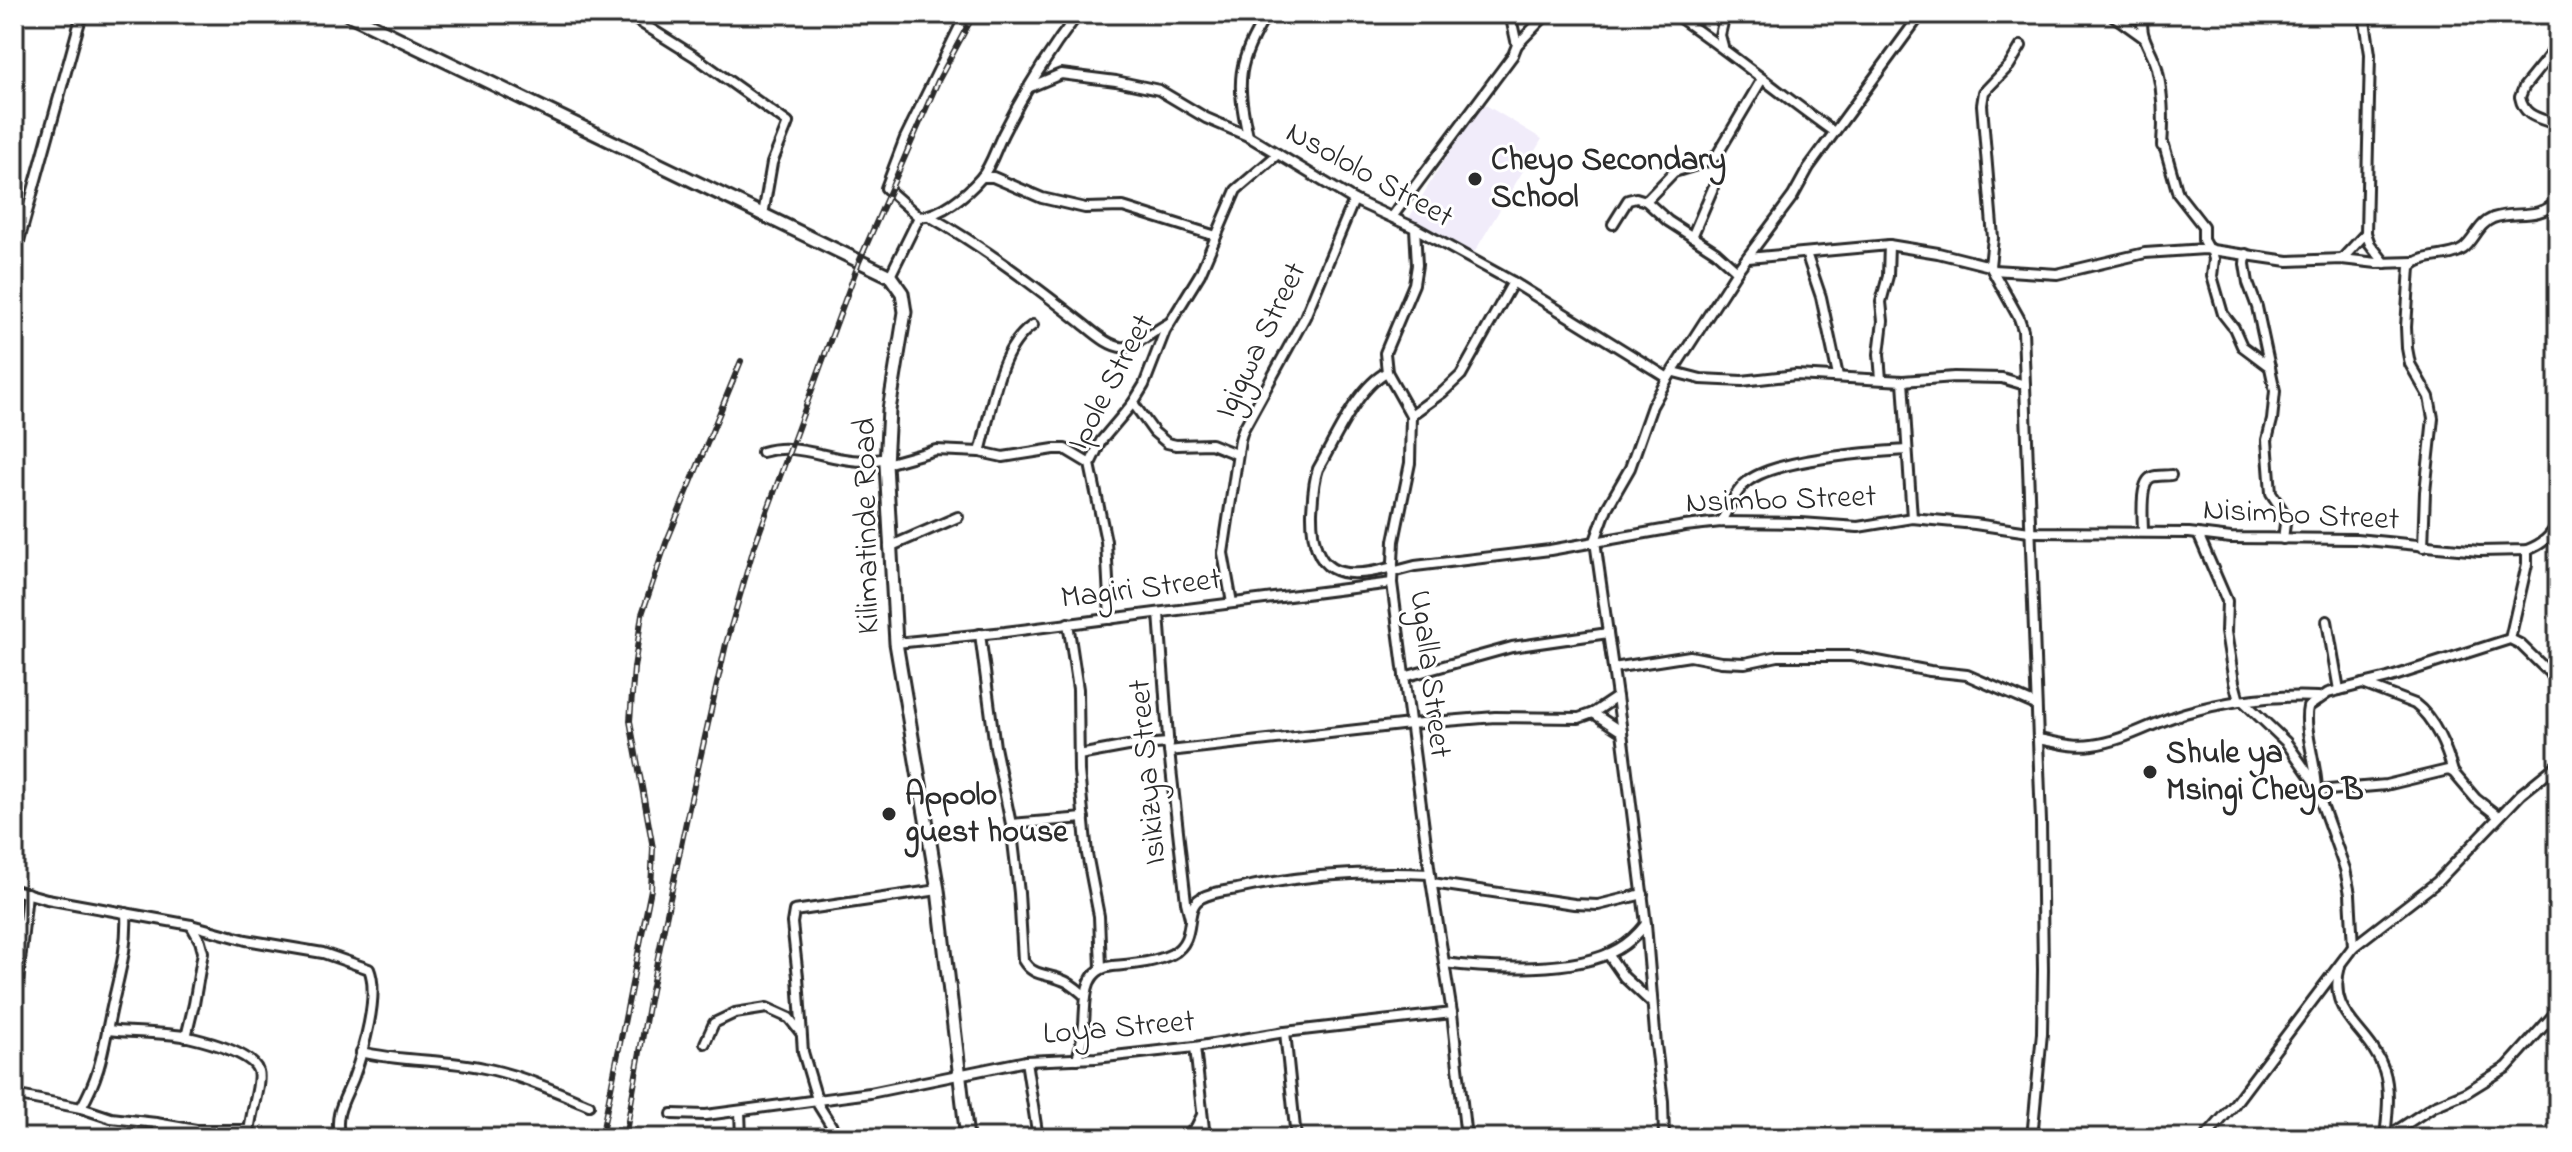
<svg xmlns="http://www.w3.org/2000/svg" width="2572" height="1152" font-family="'Indie Flower',sans-serif">
  <rect width="100%" height="100%" fill="#fff"/>
  <filter id="ink" filterUnits="userSpaceOnUse"><feTurbulence type="fractalNoise" baseFrequency=".0125" numOctaves="2"/><feDisplacementMap in="SourceGraphic" scale="16" xChannelSelector="R" yChannelSelector="G"/><feConvolveMatrix kernelMatrix="1 2 1 2 8 2 1 2 1" color-interpolation-filters="sRGB"/></filter>
  <g filter="url(#ink)">
    <!-- built -->
    <path fill="#f1ecfa" d="M1479 101 1542 139 1471 258 1408 220Z"/>
    <g fill="none" stroke-linecap="round" stroke-linejoin="round">
      <defs>
        <g id="street">
          <path d="M627 14 694 56 788 123 772 163 763 215"/>
          <path d="M1674 14C1729 51 1780 94 1834 132"/>
          <path d="M2111 14 2143 37"/>
          <path d="M2144 14C2137 36 2152 48 2157 68 2163 93 2164 121 2162 146"/>
          <path d="M2364 14 2370 54 2366 233 2370 244 2385 263"/>
          <path d="M2554 14 2558 17"/>
          <path d="M1517 45 1547 14"/>
          <path d="M2558 45 2524 87 2520 97C2524 118 2541 118 2558 125"/>
          <path d="M1723 46 1720 35 1725 14"/>
          <path d="M1030 87 1061 74 1116 81 1159 90 1206 118 1248 136 1354 200 1415 228 1513 282 1668 378"/>
          <path d="M1248 136C1236 81 1237 62 1267 14"/>
          <path d="M2164 145 2178 194 2203 226V240L2208 249"/>
          <path d="M982 177H993L1042 198 1085 208 1123 207 1216 236"/>
          <path d="M1646 201 1674 172 1709 161 1717 155 1762 79"/>
          <path d="M929 216C984 247 1032 284 1082 323 1092 331 1111 349 1125 347 1139 344 1156 330 1169 323"/>
          <path d="M919 217 886 188 905 138 966 14"/>
          <path d="M1392 217 1513 55 1517 45 1510 14"/>
          <path d="M1613 224 1628 200 1636 198 1646 201 1668 221 1716 252 1737 271"/>
          <path d="M1415 228 1417 265 1414 284 1385 353 1387 372 1411 415 1410 463 1394 541 1392 583 1430 874 1452 1013 1466 1138"/>
          <path d="M1692 237 1713 188"/>
          <path d="M2211 249 2214 259 2212 276 2223 314 2234 328 2242 346 2270 367"/>
          <path d="M1806 253 1821 297 1838 376"/>
          <path d="M2246 254 2245 264 2248 283 2257 307 2275 391 2272 420 2267 440 2271 493 2286 516 2283 539"/>
          <path d="M1748 258 1889 245 1938 253 1990 266 2019 318 2023 330 2041 822 2043 970 2042 1033 2032 1138"/>
          <path d="M14 259 82 14"/>
          <path d="M2342 259 2366 233"/>
          <path d="M1990 266 1993 238 1982 105 1984 92 2009 66 2021 46"/>
          <path d="M1993 270 2057 274 2145 253 2205 249 2288 261 2342 259 2377 263 2415 262"/>
          <path d="M890 276 919 217C942 215 966 195 981 178 991 166 996 148 1003 134 1024 92 1049 52 1078 14"/>
          <path d="M1387 372C1357 387 1335 440 1318 469 1313 483 1313 497 1312 512 1311 574 1339 582 1393 567"/>
          <path d="M1674 372 1701 379 1742 381 1796 375 1903 381 1954 377 2002 378 2025 385"/>
          <path d="M1881 379 1879 354 1883 321 1881 302 1888 276 1889 245"/>
          <path d="M1903 381 1912 518"/>
          <path d="M1133 403 1154 432 1167 443 1176 445 1211 444 1236 454"/>
          <path d="M1411 415 1443 392 1461 375 1513 282"/>
          <path d="M762 452C805 439 839 470 886 458"/>
          <path d="M980 452C992 411 996 350 1033 325"/>
          <path d="M886 464 936 450 980 452 1003 457 1054 449H1065L1090 464"/>
          <path d="M1721 522C1728 509 1736 490 1748 481 1777 459 1870 452 1907 450"/>
          <path d="M2143 532C2143 519 2139 482 2152 477 2157 475 2166 476 2171 475"/>
          <path d="M2198 534 2227 601 2226 632 2234 682 2239 701"/>
          <path d="M889 547 958 517"/>
          <path d="M2423 547 2425 492 2433 418 2429 397 2410 364 2407 348 2406 327 2410 267C2425 252 2447 260 2463 249 2475 240 2478 224 2493 218 2517 210 2536 221 2558 201"/>
          <path d="M1392 572 1415 566 1550 550 1685 526 1721 522 1801 523 1858 527 1912 518 1975 524 2029 532 2189 533 2231 538 2356 539 2479 551 2527 550C2543 544 2550 537 2558 523"/>
          <path d="M1232 603 1223 553 1240 440 1243 430 1305 317 1354 200"/>
          <path d="M1159 613 1169 751 1186 902 1190 918"/>
          <path d="M1110 619 1106 541 1090 464 1101 441 1133 403 1144 385 1165 331 1200 274 1236 190 1278 154"/>
          <path d="M2327 621 2339 690"/>
          <path d="M1068 623 1078 689 1079 771 1087 854 1099 916 1101 968"/>
          <path d="M980 634 995 747 1011 824 1019 893 1023 960C1033 977 1046 973 1062 980 1071 983 1077 989 1084 995"/>
          <path d="M2510 639 2527 564V550"/>
          <path d="M896 643 1005 632 1392 583"/>
          <path d="M1613 668 1690 656 1721 662 1745 663 1778 656H1851L1930 671 1967 675 2036 705"/>
          <path d="M1404 677 1512 647 1608 633"/>
          <path d="M2363 684 2388 678 2510 639 2520 644 2558 681"/>
          <path d="M2243 701 2286 742 2317 786"/>
          <path d="M1593 713 1622 732"/>
          <path d="M2038 739C2056 742 2075 748 2092 745 2125 741 2154 722 2185 713 2227 701 2275 695 2318 697"/>
          <path d="M1169 751 1410 724 1495 717 1579 718 1593 713 1617 697"/>
          <path d="M1079 755 1128 746 1169 743"/>
          <path d="M2317 791 2386 785 2448 770 2453 772 2476 799 2498 816"/>
          <path d="M1011 824 1084 818"/>
          <path d="M1432 883 1574 904 1598 905 1643 894"/>
          <path d="M14 890 47 899 191 925 246 940 323 953 369 969C380 995 363 1052 353 1079 345 1099 333 1115 340 1138"/>
          <path d="M2353 947 2350 894 2345 869 2317 791C2317 765 2303 729 2308 707L2328 693 2363 684 2415 704C2434 718 2447 749 2453 772"/>
          <path d="M1608 954 1624 977 1652 1003"/>
          <path d="M1444 963C1490 969 1577 973 1618 949 1629 943 1638 934 1646 924"/>
          <path d="M2340 966C2326 1017 2369 1027 2384 1070 2391 1091 2387 1117 2385 1138"/>
          <path d="M14 1021 27 893"/>
          <path d="M107 1030C133 1033 164 1032 188 1037 205 1041 253 1053 258 1071 262 1084 248 1119 249 1138"/>
          <path d="M1285 1032 1296 1138"/>
          <path d="M186 1037 194 1004 203 952 200 941 191 925"/>
          <path d="M705 1043 714 1023 735 1013 767 1008 789 1018 801 1033"/>
          <path d="M1195 1047 1205 1138"/>
          <path d="M361 1052C402 1062 443 1059 484 1068 520 1075 555 1091 589 1105"/>
          <path d="M1077 1059C1080 1048 1083 1036 1084 1024 1086 1001 1082 969 1113 966 1134 964 1153 963 1172 954 1199 939 1182 909 1201 898 1212 892 1225 891 1237 889 1300 875 1365 871 1430 874"/>
          <path d="M1026 1061 1038 1138"/>
          <path d="M14 1095 81 1108 111 1118 156 1123 196 1130H249"/>
          <path d="M81 1108C102 1071 103 1048 112 1007 119 975 128 947 126 913"/>
          <path d="M740 1111 741 1138"/>
          <path d="M672 1114 706 1115 870 1093 1026 1061 1096 1058 1195 1047 1285 1032 1452 1013"/>
          <path d="M156 1123 162 1138"/>
          <path d="M839 1138 819 1106 803 1052 798 977 792 923 794 911 938 890"/>
          <path d="M1185 1138 1196 1127 1202 1115"/>
          <path d="M1664 1138 1663 1101 1656 1045 1646 924 1622 732 1595 541 1607 508 1630 468 1652 406 1668 378 1737 271 1793 196 1809 167 1921 14"/>
          <path d="M2205 1138 2233 1106 2353 947 2437 882 2521 794 2558 764"/>
          <path d="M2385 1138 2434 1106 2465 1093 2507 1067 2558 1010"/>
        </g>
        <path id="secondary" d="M348 14 890 276 902 293 905 312 889 410 886 464 896 643 938 890 967 1138"/>
      </defs>
      <!-- street casing -->
      <use href="#street" stroke="#2b2b2b" stroke-width="14"/>
      <!-- secondary casing -->
      <use href="#secondary" stroke="#2b2b2b" stroke-width="17"/>
      <!-- street -->
      <use href="#street" stroke="#fff" stroke-width="8"/>
      <!-- secondary -->
      <use href="#secondary" stroke="#fff" stroke-width="11"/>
      <defs>
        <g id="rail">
          <path d="M601 1138 651 889 653 848 630 721 634 668 642 614 666 543 741 361"/>
          <path d="M625 1138 649 1000 688 812 726 644 754 547 859 262 938 81 974 14"/>
        </g>
      </defs>
      <!-- rail casing -->
      <use href="#rail" stroke="#2b2b2b" stroke-width="6"/>
      <!-- rail -->
      <use href="#rail" stroke="#fff" stroke-width="3" stroke-dasharray="9" stroke-linecap="butt"/>
    </g>
  </g>
  <!-- markers -->
  <g fill="#2b2b2b" stroke="#fff" stroke-width="3">
    <circle cx="1475" cy="179" r="8"/>
    <circle cx="2150" cy="772" r="8"/>
    <circle cx="889" cy="814" r="8"/>
  </g>
  <g text-anchor="middle" dominant-baseline="central" stroke-width="6" stroke-linejoin="round" paint-order="stroke">
    <!-- poi labels -->
    <g font-size="32" font-weight="bold" fill="#2b2b2b" stroke="#fff" text-anchor="start">
      <text x="1491" y="161">Cheyo Secondary<tspan x="1491" dy="37">School</tspan></text>
      <text x="2166" y="754">Shule ya<tspan x="2166" dy="37">Msingi Cheyo B</tspan></text>
      <text x="905" y="796">Appolo<tspan x="905" dy="37">guest house</tspan></text>
    </g>
    <!-- street labels -->
    <g font-size="32" fill="#2b2b2b" stroke="#fff">
      <text transform="translate(1369 176) rotate(29)">Nsololo Street</text>
      <text transform="translate(1262 341) rotate(-64)">Igigwa Street</text>
      <text transform="translate(1112 383) rotate(-62)">Ipole Street</text>
      <text transform="translate(1781 501) rotate(-2)">Nsimbo Street</text>
      <text transform="translate(2301 516) rotate(3)">Nisimbo Street</text>
      <text transform="translate(868 526) rotate(-91)">Kilimatinde Road</text>
      <text transform="translate(1141 590) rotate(-7)">Magiri Street</text>
      <text transform="translate(1429 674) rotate(83)">Ugalla Street</text>
      <text transform="translate(1149 772) rotate(-95)">Isikizya Street</text>
      <text transform="translate(1119 1029) rotate(-5)">Loya Street</text>
    </g>
  </g>
  <!-- margin -->
  <rect width="2572" height="1152" fill="none" stroke="#fff" stroke-width="48"/>
  <rect x="24" y="24" width="2524" height="1104" fill="none" stroke="#2b2b2b" stroke-width="3" filter="url(#ink)"/>
</svg>
